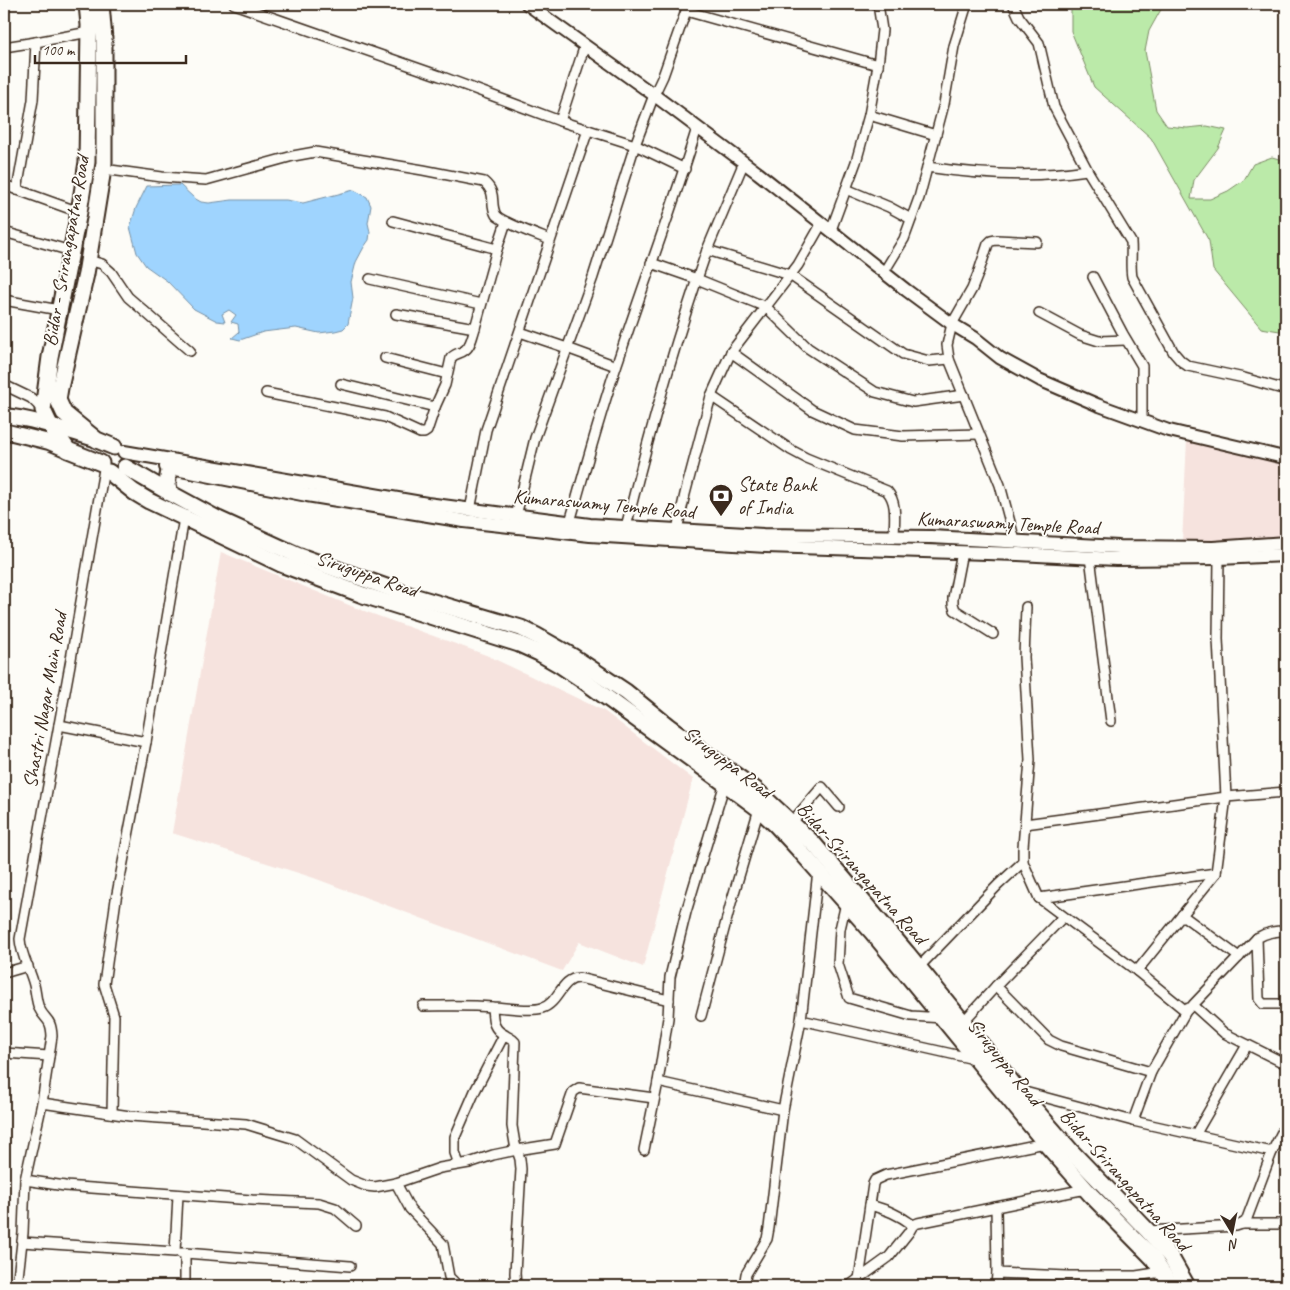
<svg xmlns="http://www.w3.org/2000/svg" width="1290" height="1290" font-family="Caveat,sans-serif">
  <rect width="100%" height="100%" fill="#fdfcf7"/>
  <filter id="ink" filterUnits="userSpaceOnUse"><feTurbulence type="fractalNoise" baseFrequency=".02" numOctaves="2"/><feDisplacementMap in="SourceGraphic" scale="10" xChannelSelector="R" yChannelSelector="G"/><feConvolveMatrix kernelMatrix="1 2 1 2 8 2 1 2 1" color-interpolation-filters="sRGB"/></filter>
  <g filter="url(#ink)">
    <!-- built -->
    <g fill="#f6e3de">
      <path d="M1187 439 1286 464V537L1182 543Z"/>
      <path d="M221 552 356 608 486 655 604 711 693 779 643 967 579 942 562 971 314 878 172 833Z"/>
    </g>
    <!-- green -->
    <path fill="#bbeaa9" stroke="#7b8a64" d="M1071 4H1164L1149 31 1145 51 1156 110 1167 126 1187 128 1207 126 1226 130 1218 148 1194 180 1191 199H1210L1228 191 1244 180 1253 164 1272 157 1286 161V332L1261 328 1213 270 1209 241 1151 138 1094 87 1071 31Z"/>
    <!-- water -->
    <path fill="#9fd4fe" stroke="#7790a4" d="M180 185 194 198 201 202 209 203 232 200H286L303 203 354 190 367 197 371 206 368 223 370 232 369 240 364 247 356 262 351 282 353 298 348 324 343 329 335 331 319 333 296 328 263 332 240 340 232 338 239 332 238 324 231 322 236 315 229 310 222 314 225 322 217 321 194 309 167 281 146 266 137 253 130 227 136 208 147 186Z"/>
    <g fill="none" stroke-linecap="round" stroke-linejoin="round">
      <defs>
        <g id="minor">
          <path d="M234 4 440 76 560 121 635 145 685 169"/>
          <path d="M1013 4 1019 17 1039 43 1054 107 1089 173 1131 242C1132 254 1130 266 1132 277L1174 353 1181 361 1188 366 1244 378 1286 390"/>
          <path d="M4 47 36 42"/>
          <path d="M869 115 936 135"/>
          <path d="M560 121 585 45"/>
          <path d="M744 162 707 250 790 275 903 354 929 361 949 359"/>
          <path d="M927 167C980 175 1034 178 1087 170"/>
          <path d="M103 169 162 177 206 180 293 156 315 152 423 170 484 182C498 194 489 203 496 215 501 222 540 236 550 240"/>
          <path d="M4 185 79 212"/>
          <path d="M846 189 889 207 911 219"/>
          <path d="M17 190 33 100 36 42 89 32"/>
          <path d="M393 221 497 249"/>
          <path d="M822 223 798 265 731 352 812 410 855 430 903 436 979 434"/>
          <path d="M831 230 856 162 869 115 878 65 882 30 878 4"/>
          <path d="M4 232 71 251"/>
          <path d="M88 260 102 264 111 272 128 297 190 351"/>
          <path d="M651 263 697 279 766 307 808 348 875 392 913 402 964 395"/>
          <path d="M884 272 904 239 919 198 944 104 954 46 967 4"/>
          <path d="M1093 277 1123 334 1142 366V421"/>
          <path d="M370 279 481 304"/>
          <path d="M4 300 59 310"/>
          <path d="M1039 313 1080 335 1099 341 1126 340"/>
          <path d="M396 314 475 328 497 249 506 222"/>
          <path d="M520 332 567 348 616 366"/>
          <path d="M385 358 447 374"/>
          <path d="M341 384 435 407 445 385 451 358C455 353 460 354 465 350 471 346 473 334 475 328"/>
          <path d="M4 385 31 398 43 410"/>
          <path d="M266 393 385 417 420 433H424L427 431 435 407"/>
          <path d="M711 396 791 450 806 458 887 491C898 503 894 522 894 537"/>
          <path d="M470 510 486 430 588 130"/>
          <path d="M516 516 535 438 593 277 635 145 654 95 663 76 686 11 878 65"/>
          <path d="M570 522C586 466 601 410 620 355 645 279 674 204 697 128"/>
          <path d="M626 527C649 434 675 341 707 250"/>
          <path d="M677 530 685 494 711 396 731 352"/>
          <path d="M1015 541 1000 485 949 359 947 345 952 324 972 289 978 274 988 244 991 241 996 240 1037 242"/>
          <path d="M962 552 953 598V604L955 610 993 634"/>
          <path d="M1090 557 1111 721"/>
          <path d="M1026 607 1024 657 1030 760 1023 847V862L1039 898 1216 873 1226 797 1286 792"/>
          <path d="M59 725 146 742 116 899 104 984 114 1016 112 1113"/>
          <path d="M146 742 184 518"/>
          <path d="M725 783 686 912 670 977 668 1018 658 1082 783 1110 801 1020"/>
          <path d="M791 823 822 787 839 807"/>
          <path d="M1025 824 1226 797 1218 639 1219 558"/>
          <path d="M818 871 801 1020 974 1059"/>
          <path d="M1039 898 1137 971 1186 1011"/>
          <path d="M846 903 840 929 838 964 849 998 911 1016 943 1018"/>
          <path d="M1182 915 1239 957"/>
          <path d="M1286 931C1275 931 1267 932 1257 938L1259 999 1263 1004H1286"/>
          <path d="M1257 938 1193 1005 1224 1033 1286 1064"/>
          <path d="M919 967 998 885 1023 862"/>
          <path d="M1137 971 1216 873"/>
          <path d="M4 973 28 966"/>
          <path d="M996 986 1063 917"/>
          <path d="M423 1006C446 1006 469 1005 492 1007 505 1007 530 1012 542 1008 559 1003 561 978 579 978L669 1000"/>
          <path d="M492 1007C493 1019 492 1029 505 1035 509 1038 512 1038 515 1042L512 1126 515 1144 520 1159 521 1169 515 1273 516 1286"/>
          <path d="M701 1016 731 903 759 809"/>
          <path d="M963 1022 996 986 1049 1040 1061 1046 1151 1072"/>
          <path d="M4 1053 49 1056"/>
          <path d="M1021 1091 1133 1121 1272 1152 1286 1124"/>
          <path d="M42 1103 130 1116 246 1124 295 1139 351 1180 366 1186 375 1187 396 1183 440 1168 469 1163 493 1155 517 1150 555 1144 573 1092 579 1088 654 1098"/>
          <path d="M1133 1121 1151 1072 1186 1011 1189 1008"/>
          <path d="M1195 1135 1247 1045"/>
          <path d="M644 1150 658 1082"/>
          <path d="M459 1164 455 1153V1137L475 1091 504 1035"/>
          <path d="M25 1180 65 1186 252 1200 319 1203 335 1208 356 1226"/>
          <path d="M396 1183 410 1209 443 1244 449 1277 458 1286"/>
          <path d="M870 1205C887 1210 898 1214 913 1225"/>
          <path d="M996 1207 1086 1189"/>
          <path d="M1242 1224H1286"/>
          <path d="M1148 1231 1236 1226 1242 1224 1246 1221 1272 1152"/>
          <path d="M22 1242 175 1252 178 1195"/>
          <path d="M181 1253H185V1286"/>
          <path d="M185 1253 350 1266"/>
          <path d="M859 1279 870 1205 873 1184 875 1180 886 1175 1045 1143"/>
          <path d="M17 1286 23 1233 25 1180 42 1103 52 1036C51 1017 45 1021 39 1008 36 1001 36 992 34 985 30 969 21 956 20 939L71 659 104 469"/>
          <path d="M744 1286 746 1274 767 1239 769 1228 783 1110"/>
          <path d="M849 1286 889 1257 909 1232 913 1225 918 1223 996 1207 997 1273 1067 1276H1136L1162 1272"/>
          <path d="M996 1286 997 1273"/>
        </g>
        <path id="tertiary" d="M527 4 654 95 758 173 906 290 952 324 975 338 1000 358 1040 380 1098 405 1167 430 1286 458"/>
        <g id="secondary">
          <path d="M124 452 427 504 590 525 763 535 931 537 1119 547 1213 548 1286 543"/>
          <path d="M166 467 307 495 464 521 590 535 766 546 1018 554 1116 559 1219 558 1286 555"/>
        </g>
        <g id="primary">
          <path d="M4 416C35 419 65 430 95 439"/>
          <path d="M4 431 49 442 68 450"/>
        </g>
        <g id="trunk">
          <path d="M87 4 89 25 87 162 79 212 50 357 43 410 50 425 68 450 101 463"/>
          <path d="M101 4 104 39V163L86 274 60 388 58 400 64 413 97 440 114 447"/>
          <path d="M125 467 170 493 218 519 297 555 403 593 521 628 537 636 572 656 626 692 668 726 756 790 813 843 907 953 1018 1090 1071 1151 1148 1231 1170 1256 1187 1286"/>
          <path d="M109 472 134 492 149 501 281 564 363 595 519 644 539 653 560 665 584 681 731 788 759 809 775 824 801 852 872 932 1045 1143 1091 1195 1153 1258 1171 1286"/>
          <path d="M170 493C167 484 166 476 171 468"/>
        </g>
      </defs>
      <!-- minor casing -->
      <use href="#minor" stroke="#3b2a1e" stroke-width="12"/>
      <!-- tertiary casing -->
      <use href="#tertiary" stroke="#3b2a1e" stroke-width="15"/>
      <!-- secondary casing -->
      <use href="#secondary" stroke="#3b2a1e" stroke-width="16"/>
      <!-- primary casing -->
      <use href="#primary" stroke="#3b2a1e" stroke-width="18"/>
      <!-- trunk casing -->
      <use href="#trunk" stroke="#3b2a1e" stroke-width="19"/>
      <!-- minor -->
      <use href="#minor" stroke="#fdfcf7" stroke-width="9"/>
      <!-- tertiary -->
      <use href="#tertiary" stroke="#fdfcf7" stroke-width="11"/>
      <!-- secondary -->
      <use href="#secondary" stroke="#fdfcf7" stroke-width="12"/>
      <!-- primary -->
      <use href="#primary" stroke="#fdfcf7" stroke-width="14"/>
      <!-- trunk -->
      <use href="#trunk" stroke="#fdfcf7" stroke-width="15"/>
    </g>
  </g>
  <!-- icons -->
  <defs>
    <symbol id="bank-pin" viewBox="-11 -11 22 30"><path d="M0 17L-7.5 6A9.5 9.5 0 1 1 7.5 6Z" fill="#3b2a1e" stroke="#fdfcf7"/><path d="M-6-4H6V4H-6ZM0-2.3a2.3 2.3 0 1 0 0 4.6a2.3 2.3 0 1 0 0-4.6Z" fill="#fff"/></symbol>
  </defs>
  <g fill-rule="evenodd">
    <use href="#bank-pin" x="707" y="482" width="28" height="38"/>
  </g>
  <g text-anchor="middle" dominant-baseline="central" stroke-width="4" stroke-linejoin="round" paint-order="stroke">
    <!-- street labels -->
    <g font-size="20" fill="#3b2a1e" stroke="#fdfcf7">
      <text transform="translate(66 251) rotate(-80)">Bidar - Srirangapatna Road</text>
      <text transform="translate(604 504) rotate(5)">Kumaraswamy Temple Road</text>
      <text transform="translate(1008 523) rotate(3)">Kumaraswamy Temple Road</text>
      <text transform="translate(367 574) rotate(19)">Siruguppa Road</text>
      <text transform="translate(45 700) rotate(-80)">Shastri Nagar Main Road</text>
      <text transform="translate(728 762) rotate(37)">Siruguppa Road</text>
      <text transform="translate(862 873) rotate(48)">Bidar-Srirangapatna Road</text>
      <text transform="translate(1005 1062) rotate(51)">Siruguppa Road</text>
      <text transform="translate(1125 1180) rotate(48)">Bidar-Srirangapatna Road</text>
    </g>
    <!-- poi labels -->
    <g font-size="20" fill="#3b2a1e" stroke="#fdfcf7" text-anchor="start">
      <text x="738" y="484">State Bank<tspan x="738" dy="23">of India</tspan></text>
    </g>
  </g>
  <!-- margin -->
  <rect width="1290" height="1290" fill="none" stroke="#fdfcf7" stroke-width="20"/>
  <rect x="10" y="10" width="1270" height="1270" fill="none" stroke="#3b2a1e" stroke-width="2" filter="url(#ink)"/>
  <!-- north arrow -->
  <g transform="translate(1232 1232) rotate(170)" stroke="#fdfcf7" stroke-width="4" paint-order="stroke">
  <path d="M0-4L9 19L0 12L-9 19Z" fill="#3b2a1e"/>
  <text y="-8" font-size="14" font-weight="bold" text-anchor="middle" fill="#3b2a1e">N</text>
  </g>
  <!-- scale -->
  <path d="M35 55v8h151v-8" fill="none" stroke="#3b2a1e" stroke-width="2.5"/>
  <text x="42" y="55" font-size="15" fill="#3b2a1e" stroke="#fdfcf7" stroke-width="4" paint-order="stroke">100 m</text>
</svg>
